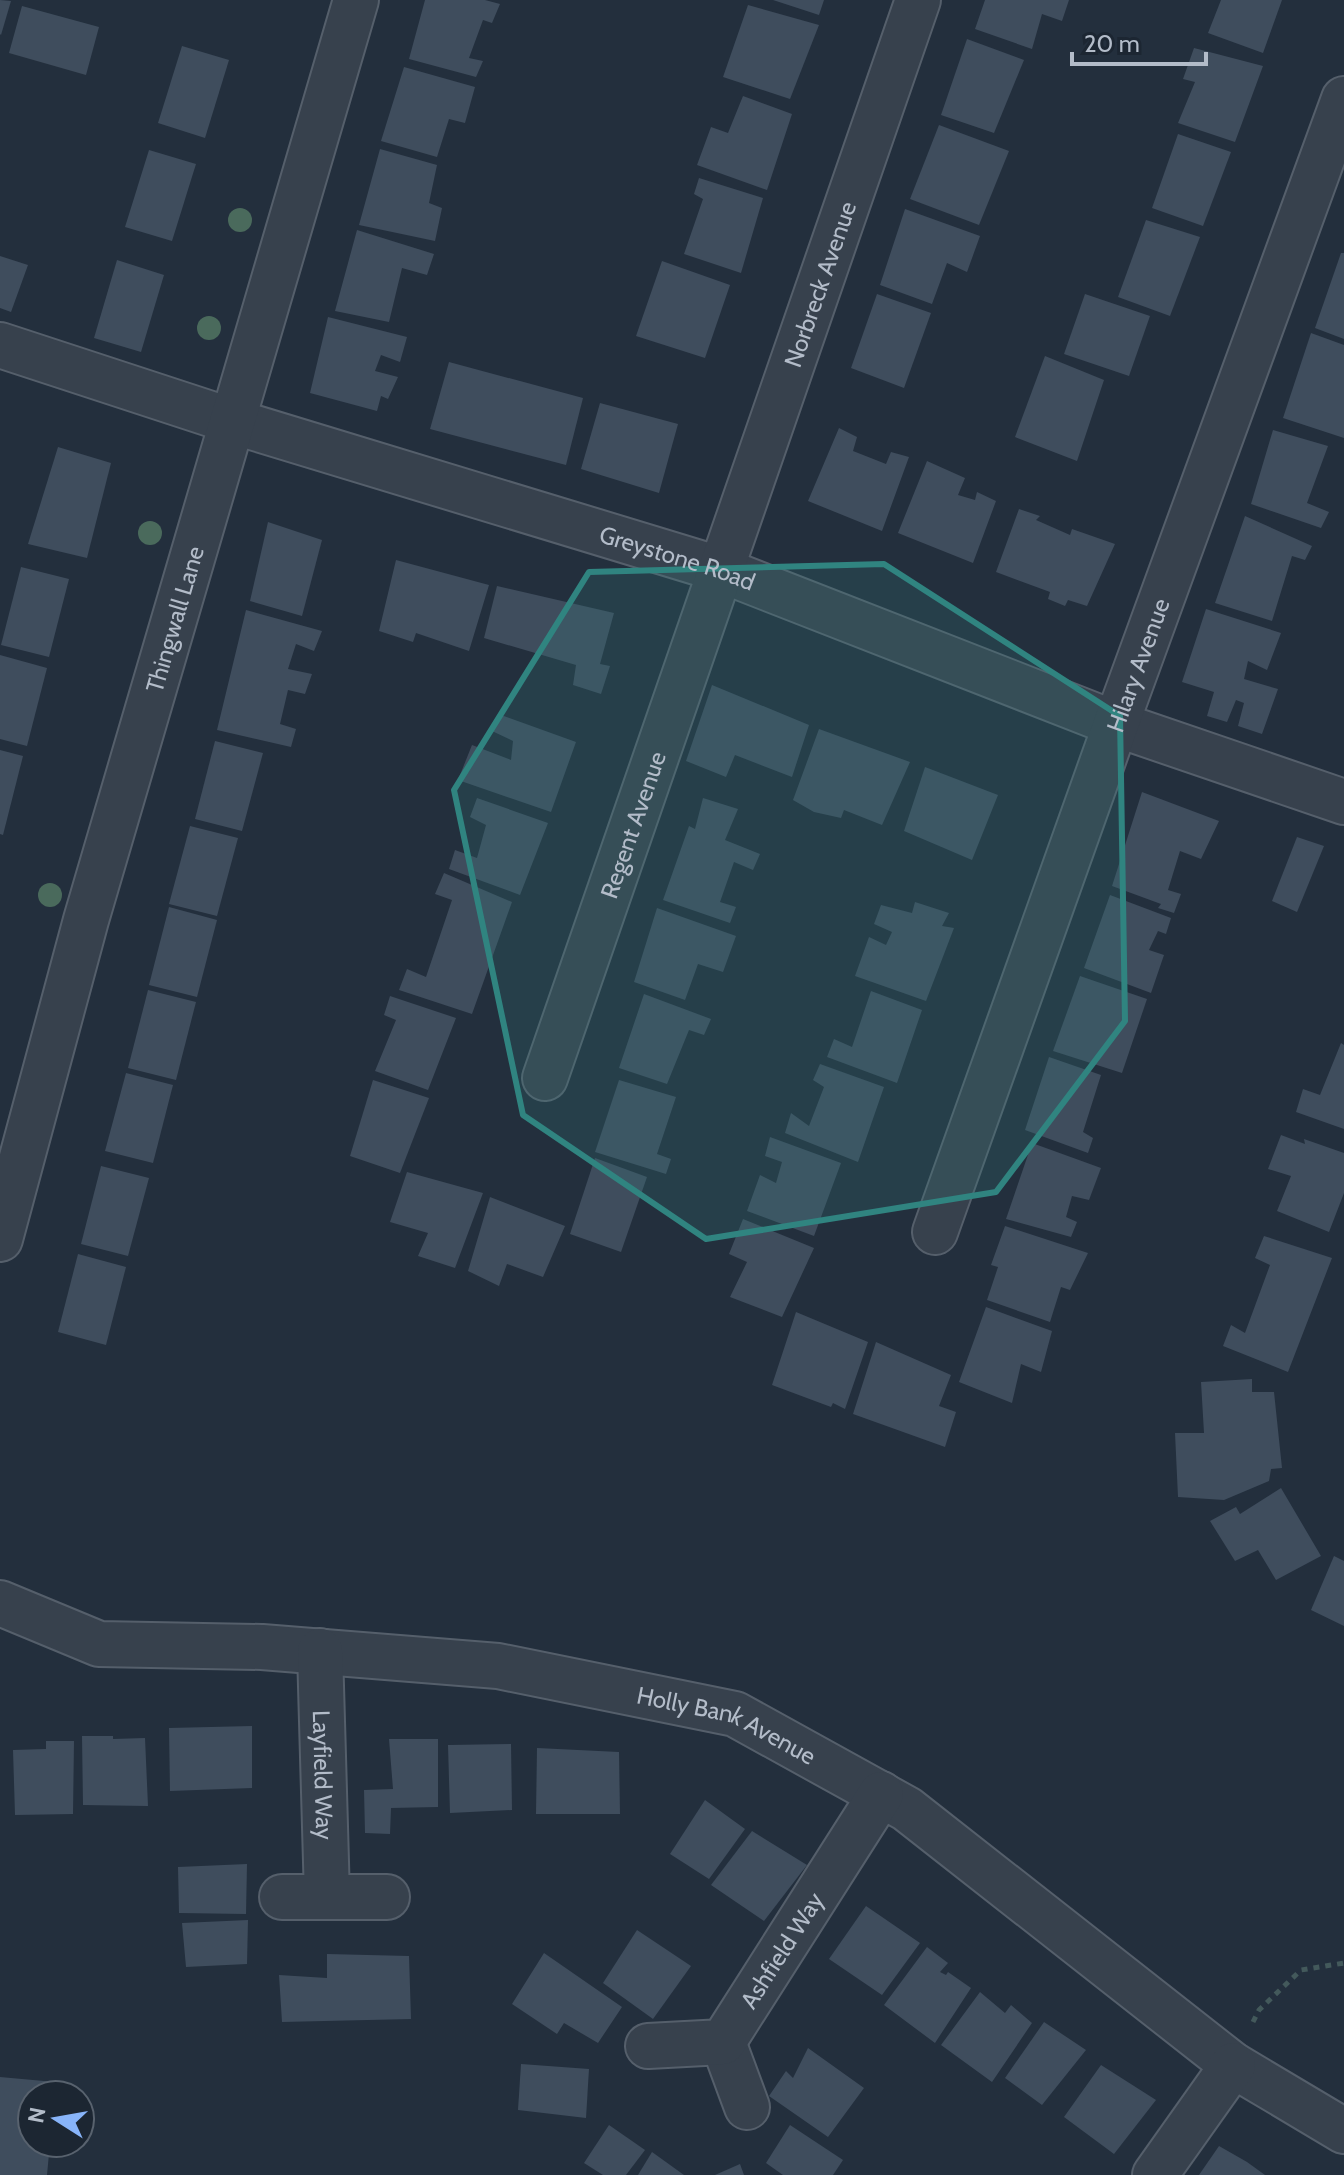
<svg xmlns="http://www.w3.org/2000/svg" width="1344" height="2175" font-family="Cabin,sans-serif">
  <rect width="100%" height="100%" fill="#232f3d"/>
  <!-- building -->
  <g fill="#3f4d5d">
    <path d="M0 0 11 1 1 35 0 34Z"/>
    <path d="M425 0H485L500 4 492 23 483 20 469 58 483 61 476 77 409 59Z"/>
    <path d="M773 0H824L819 15Z"/>
    <path d="M985 0H1069L1062 21 1042 14 1032 49 975 29Z"/>
    <path d="M1221 0H1282L1263 53 1208 33Z"/>
    <path d="M748 5 819 25 790 99 723 77Z"/>
    <path d="M22 6 99 27 86 75 9 53Z"/>
    <path d="M967 39 1024 60 994 133 941 115Z"/>
    <path d="M182 46 229 60 205 138 158 123Z"/>
    <path d="M1194 48 1263 66 1235 142 1178 123 1195 82 1183 79Z"/>
    <path d="M404 67 475 87 465 123 449 119 437 157 381 141Z"/>
    <path d="M743 96 792 114 767 190 697 165 711 127 728 133Z"/>
    <path d="M939 125 1009 151 979 225 910 199Z"/>
    <path d="M1178 134 1231 152 1203 226 1152 208Z"/>
    <path d="M380 149 437 165 429 203 442 208 435 241 359 225Z"/>
    <path d="M149 150 196 164 172 241 125 227Z"/>
    <path d="M699 178 763 198 741 273 684 254 703 199 694 194Z"/>
    <path d="M905 209 980 236 967 272 947 263 932 304 880 285Z"/>
    <path d="M1146 220 1200 237 1170 316 1118 297Z"/>
    <path d="M357 230 434 254 427 275 402 268 389 322 335 311Z"/>
    <path d="M1341 253H1344V339L1315 328Z"/>
    <path d="M0 256 28 265 11 312 0 308Z"/>
    <path d="M117 260 164 275 141 352 94 338Z"/>
    <path d="M662 261 730 285 705 358 636 336Z"/>
    <path d="M877 294 931 313 904 388 851 368Z"/>
    <path d="M1085 294 1150 316 1129 376 1064 354Z"/>
    <path d="M328 317 407 337 400 362 381 355 375 371 398 377 388 399 381 396 377 411 310 393Z"/>
    <path d="M1311 333 1344 345V438L1283 418Z"/>
    <path d="M1045 356 1104 380 1077 461 1015 437Z"/>
    <path d="M449 362 583 398 566 465 430 429Z"/>
    <path d="M600 403 678 424 659 493 581 469Z"/>
    <path d="M839 428 857 437 853 451 886 464 891 452 909 457 882 531 808 501Z"/>
    <path d="M1273 430 1328 446 1307 503 1329 512 1321 528 1251 504Z"/>
    <path d="M58 447 111 463 87 558 28 544Z"/>
    <path d="M927 461 965 478 958 495 975 500 977 492 996 501 973 563 898 533Z"/>
    <path d="M1019 509 1040 516 1036 520 1070 535 1072 529 1115 544 1087 606 1068 600 1065 606 1048 599 1050 592 996 572Z"/>
    <path d="M1245 516 1312 546 1305 560 1292 556 1272 621 1215 603Z"/>
    <path d="M268 522 322 540 302 616 250 601Z"/>
    <path d="M396 560 489 585 469 651 416 633 413 642 379 631Z"/>
    <path d="M21 567 69 579 49 657 1 645Z"/>
    <path d="M497 586 614 613 600 664 610 666 601 694 573 685 576 665 484 638Z"/>
    <path d="M1206 609 1281 633 1267 670 1248 661 1244 679 1278 689 1262 734 1238 726 1244 703 1236 700 1227 722 1207 716 1214 692 1182 682Z"/>
    <path d="M246 610 322 631 314 651 296 644 288 669 312 674 305 694 288 690 280 724 296 729 291 747 217 730Z"/>
    <path d="M0 655 47 668 27 746 0 739Z"/>
    <path d="M712 685 809 725 792 777 735 755 726 777 686 761Z"/>
    <path d="M501 715 576 742 551 812 458 780 472 745 511 760 513 741 492 731Z"/>
    <path d="M819 729 910 762 882 825 844 810 841 818 814 812 793 800Z"/>
    <path d="M215 741 263 753 242 831 195 819Z"/>
    <path d="M0 750 23 756 3 835 0 834Z"/>
    <path d="M925 767 998 795 972 860 904 831Z"/>
    <path d="M1142 792 1219 821 1201 859 1180 851 1168 890 1181 894 1174 913 1158 908 1161 904 1112 886Z"/>
    <path d="M477 798 548 823 520 895 449 869 455 850 477 858 486 825 470 817Z"/>
    <path d="M703 798 738 809 725 840 760 854 753 870 734 862 720 902 736 907 730 923 663 900 689 826 695 829Z"/>
    <path d="M190 826 238 838 217 916 169 904Z"/>
    <path d="M1297 837 1324 846 1297 912 1272 901Z"/>
    <path d="M444 873 512 902 472 1014 399 990 407 969 426 977 452 900 435 894Z"/>
    <path d="M1110 895 1171 918 1166 934 1158 931 1149 950 1164 955 1151 993 1084 968Z"/>
    <path d="M915 902 949 913 942 926 954 928 926 1001 855 976 869 937 886 945 892 932 874 924 881 905 912 913Z"/>
    <path d="M169 907 217 920 197 997 149 985Z"/>
    <path d="M657 908 736 936 723 972 698 964 685 1000 634 982Z"/>
    <path d="M1080 976 1147 999 1122 1073 1053 1051Z"/>
    <path d="M148 990 196 1002 176 1080 128 1068Z"/>
    <path d="M871 991 922 1010 897 1083 827 1057 834 1039 852 1047Z"/>
    <path d="M644 994 711 1019 704 1035 689 1030 667 1084 619 1068Z"/>
    <path d="M390 996 456 1018 428 1090 375 1071 396 1020 384 1015Z"/>
    <path d="M1341 1043 1344 1045V1129L1296 1112 1303 1089 1320 1095Z"/>
    <path d="M1049 1057 1101 1075 1083 1132 1093 1138 1088 1153 1025 1130Z"/>
    <path d="M820 1064 884 1087 858 1162 785 1133 791 1113 809 1126 824 1087 813 1080Z"/>
    <path d="M126 1073 173 1085 153 1163 105 1151Z"/>
    <path d="M373 1080 429 1098 400 1173 350 1156Z"/>
    <path d="M619 1080 676 1097 657 1154 671 1159 666 1174 595 1152Z"/>
    <path d="M1281 1135 1305 1144 1304 1139 1344 1153V1193L1329 1232 1277 1211 1291 1176 1268 1169Z"/>
    <path d="M770 1137 841 1163 814 1236 747 1211 760 1175 776 1183 782 1162 765 1156Z"/>
    <path d="M1032 1143 1101 1168 1089 1200 1072 1196 1066 1217 1077 1222 1071 1237 1006 1219Z"/>
    <path d="M595 1158 647 1177 621 1252 570 1234Z"/>
    <path d="M101 1166 149 1178 128 1256 81 1244Z"/>
    <path d="M407 1172 483 1193 455 1268 418 1256 428 1233 390 1222Z"/>
    <path d="M490 1197 565 1226 543 1277 507 1264 499 1286 468 1271Z"/>
    <path d="M743 1219 814 1248 782 1317 730 1297 747 1262 729 1254Z"/>
    <path d="M1005 1226 1088 1253 1070 1290 1061 1287 1050 1322 987 1300 998 1267 991 1265Z"/>
    <path d="M1264 1236 1332 1258 1288 1372 1223 1346 1231 1325 1245 1333 1270 1265 1255 1258Z"/>
    <path d="M78 1254 126 1267 106 1345 58 1332Z"/>
    <path d="M986 1307 1052 1331 1041 1372 1021 1364 1012 1403 959 1382Z"/>
    <path d="M796 1312 868 1342 845 1409 833 1403 831 1407 772 1385Z"/>
    <path d="M876 1342 951 1375 939 1406 956 1412 945 1447 853 1414Z"/>
    <path d="M1252 1379V1392H1274L1282 1468 1271 1469 1269 1481 1224 1500 1178 1497 1175 1433H1204L1201 1382Z"/>
    <path d="M1281 1488 1321 1556 1276 1580 1258 1550 1235 1561 1210 1521 1236 1507 1240 1514Z"/>
    <path d="M1334 1556 1344 1561V1626L1311 1610Z"/>
    <path d="M252 1726V1788L170 1791 169 1728Z"/>
    <path d="M82 1736H113V1739L145 1738 148 1806 83 1805Z"/>
    <path d="M389 1739H438V1807L391 1808 390 1834 365 1833 364 1790 393 1789Z"/>
    <path d="M46 1741H74L73 1814 15 1815 13 1750 46 1749Z"/>
    <path d="M511 1744 512 1810 450 1813 448 1745Z"/>
    <path d="M537 1748 619 1752 620 1814H536Z"/>
    <path d="M705 1800 745 1829 709 1879 670 1854Z"/>
    <path d="M752 1831 807 1865 764 1921 711 1885Z"/>
    <path d="M247 1864 246 1914 179 1913 178 1867Z"/>
    <path d="M866 1906 920 1943 882 1995 829 1959Z"/>
    <path d="M248 1920 247 1964 186 1967 182 1923Z"/>
    <path d="M637 1930 691 1966 653 2019 603 1983Z"/>
    <path d="M927 1947 948 1963 940 1972 946 1975 948 1972 971 1988 935 2043 884 2005Z"/>
    <path d="M544 1953 622 2007 598 2043 564 2023 557 2034 512 2004Z"/>
    <path d="M327 1954 409 1956 411 2019 282 2022 279 1975 327 1978Z"/>
    <path d="M980 1992 1005 2013 1011 2005 1032 2023 992 2082 941 2045Z"/>
    <path d="M1044 2022 1086 2050 1042 2105 1005 2078Z"/>
    <path d="M808 2048 864 2088 828 2137 769 2096 786 2071 793 2078Z"/>
    <path d="M521 2064 589 2069 586 2118 518 2110Z"/>
    <path d="M1101 2065 1156 2100 1114 2154 1064 2117Z"/>
    <path d="M0 2077 55 2082 54 2095H32V2143H50L47 2175H0Z"/>
    <path d="M609 2125 645 2150 626 2175H603L584 2163Z"/>
    <path d="M790 2125 843 2160 833 2175H783L766 2163Z"/>
    <path d="M1219 2146 1247 2162 1265 2175H1199Z"/>
    <path d="M652 2152 684 2175H638Z"/>
    <path d="M740 2164 744 2175H715Z"/>
  </g>
  <g fill="none" stroke-linecap="round" stroke-linejoin="round">
    <defs>
      <g id="minor">
        <path id="s1" d="M0 345 232 421 719 569 1116 724 1344 802"/>
        <path id="s2" d="M545 1078 918 0"/>
        <path id="s3" d="M935 1232 1116 724 1344 99"/>
        <path id="s4" d="M0 1239 86 920 356 0"/>
        <path id="s5" d="M0 1603 99 1644 262 1647 498 1666 735 1714 907 1809 1233 2065 1344 2131"/>
        <path id="s6" d="M320 1651 327 1897"/>
        <path d="M282 1897H387"/>
        <path d="M723 2042 747 2107"/>
        <path id="s7" d="M648 2046 723 2042 881 1794"/>
        <path d="M1155 2175 1233 2065"/>
      </g>
    </defs>
    <!-- minor casing -->
    <use href="#minor" stroke="#555f6b" stroke-width="48"/>
    <!-- path -->
    <path stroke="#43595b" stroke-width="5" stroke-dasharray="6 6" stroke-linecap="butt" d="M1253 2022 1259 2010 1301 1970 1344 1963"/>
    <!-- minor -->
    <use href="#minor" stroke="#37414d" stroke-width="44"/>
  </g>
  <!-- trees -->
  <g fill="#4a6a5c">
    <circle cx="240" cy="220" r="12"/>
    <circle cx="209" cy="328" r="12"/>
    <circle cx="150" cy="533" r="12"/>
    <circle cx="50" cy="895" r="12"/>
  </g>
  <!-- marked area -->
  <path fill="#308480" fill-opacity="0.2" stroke="#308480" stroke-width="6" stroke-linejoin="round" d="M884 564 1120 716 1125 1021 996 1192 706 1239 523 1115 454 790 589 572Z"/>
  <g text-anchor="middle" dominant-baseline="central" stroke-width="8" stroke-linejoin="round" paint-order="stroke">
    <!-- street labels -->
    <g font-size="24" fill="#b3bcc9" stroke="#1c2632">
      <text stroke="none"><textPath href="#s2" startOffset="840">Norbreck Avenue</textPath></text>
      <text stroke="none"><textPath href="#s1" startOffset="710">Greystone Road</textPath></text>
      <text stroke="none"><textPath href="#s4" startOffset="644">Thingwall Lane</textPath></text>
      <text stroke="none"><textPath href="#s3" startOffset="602">Hilary Avenue</textPath></text>
      <text stroke="none"><textPath href="#s2" startOffset="268">Regent Avenue</textPath></text>
      <text stroke="none"><textPath href="#s5" startOffset="744">Holly Bank Avenue</textPath></text>
      <text stroke="none"><textPath href="#s6" startOffset="124">Layfield Way</textPath></text>
      <text stroke="none"><textPath href="#s7" startOffset="184">Ashfield Way</textPath></text>
    </g>
  </g>
  <!-- north arrow -->
  <g transform="translate(56 2119) rotate(281)"><circle r="38" fill="#1c2632" stroke="#58626e" stroke-width="2"/>
  <path d="M0-6L14 30L0 20L-14 30Z" fill="#88b4f9"/>
  <text y="-12" font-size="22" font-weight="bold" text-anchor="middle" fill="#b3bcc9">N</text>
  </g>
  <!-- scale -->
  <path d="M1072 52v12h134v-12" fill="none" stroke="#b3bcc9" stroke-width="4"/>
  <text x="1084" y="52" font-size="24" fill="#b3bcc9" stroke="#1c2632" stroke-width="6" paint-order="stroke">20 m</text>
</svg>
